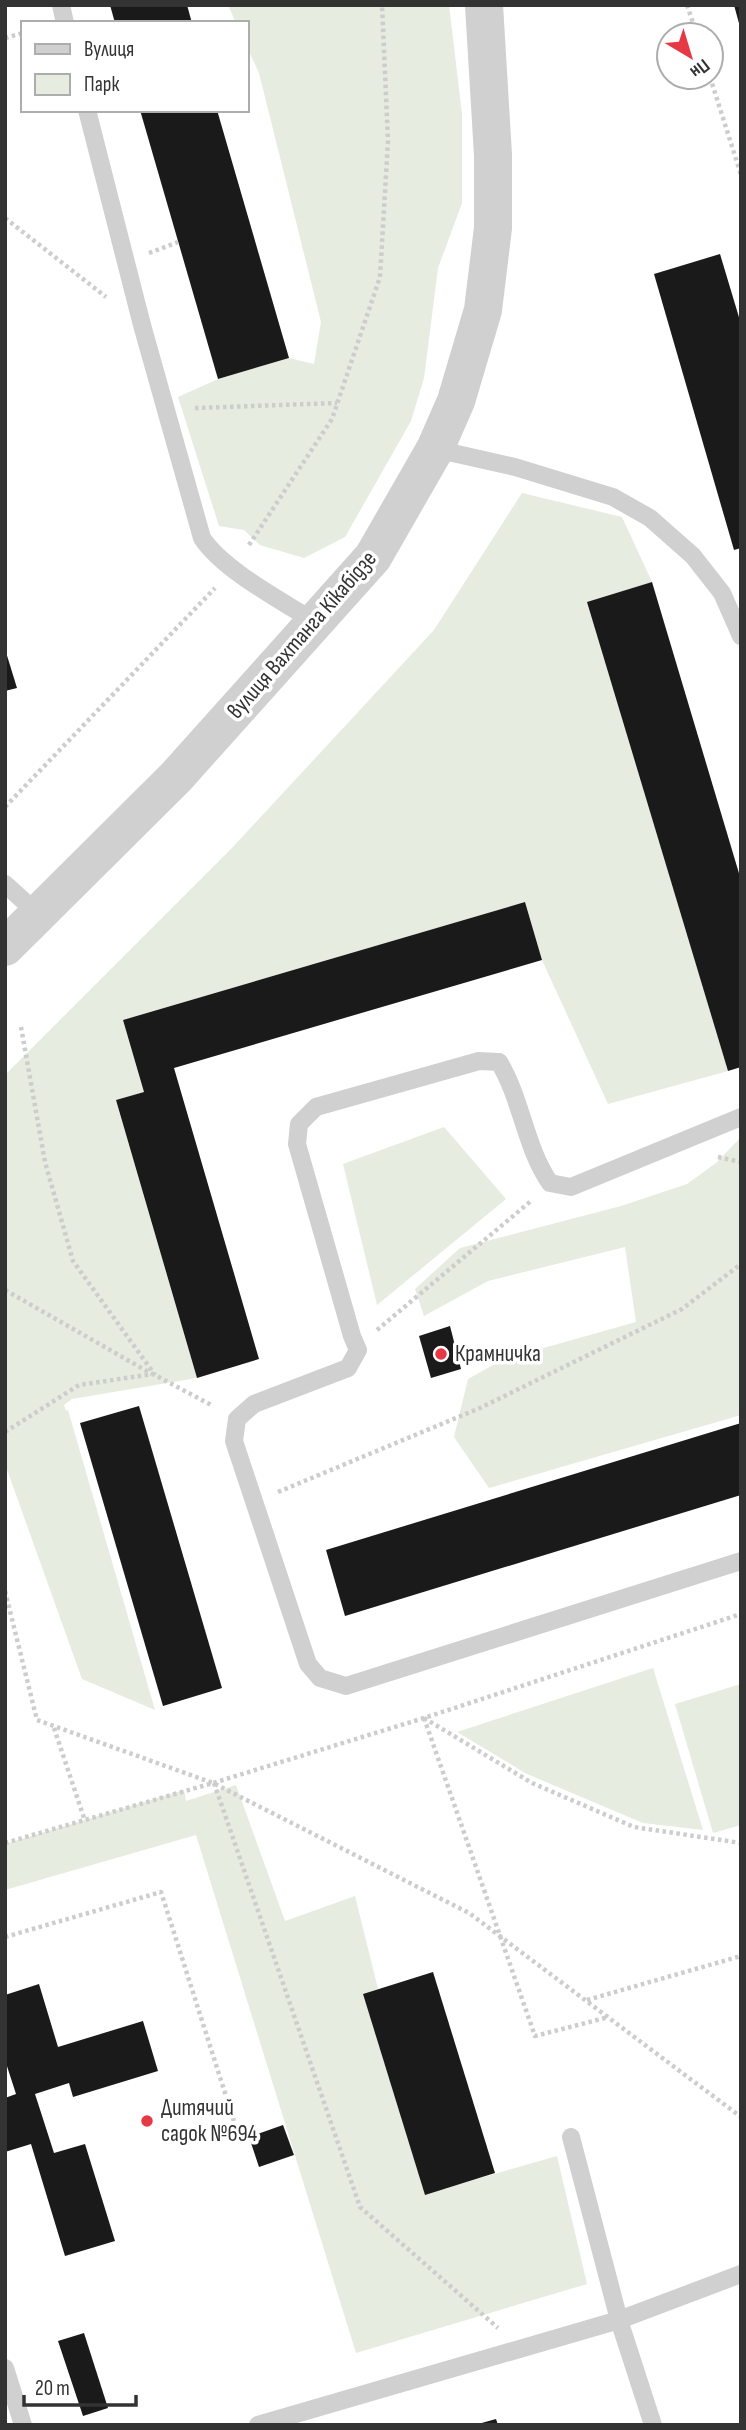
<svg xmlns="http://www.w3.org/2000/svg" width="746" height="2430" font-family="'Sofia Sans Condensed',sans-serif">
  <rect width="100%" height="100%" fill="#fff"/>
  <!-- green -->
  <g fill="#e6ecdf">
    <path d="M228 5H449L462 114V203L438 268 424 378 411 421 345 537 304 558 260 545 244 530 219 526 178 397 218 379 289 358 314 364 321 322 259 73 247 47V23H236Z"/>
    <path d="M522 493 622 517 652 582 588 602 728 1071 608 1104 542 960 525 902 123 1020 144 1092 116 1100 197 1378 72 1399 64 1405 66 1411 68 1410 155 1710 82 1679 5 1464V1075L232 848 434 630Z"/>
    <path d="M444 1127 506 1199 377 1305 343 1164Z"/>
    <path d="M741 1137V1415L489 1488 454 1437 468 1379 504 1359 636 1322 625 1247 488 1281 424 1316 415 1289 460 1248 621 1206 687 1184 716 1163Z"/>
    <path d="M653 1668 703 1830 643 1823 527 1774 457 1732Z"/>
    <path d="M741 1684V1825L713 1833 675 1704Z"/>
    <path d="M236 1785 285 1921 355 1896 378 1989 363 1994 425 2194 557 2156 587 2284 356 2353 196 1835 5 1890V1844L184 1790 186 1801Z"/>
  </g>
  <!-- building -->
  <g fill="#1a1a1a">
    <path d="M110 5H187L192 23H115Z"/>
    <path d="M734 5H741V27H740Z"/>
    <path d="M140 110H217L289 358 218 379Z"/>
    <path d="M720 254 741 324V548L734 550 654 274Z"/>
    <path d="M652 582 741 880V1067L728 1071 587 602Z"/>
    <path d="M5 649 17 688 5 691Z"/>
    <path d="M525 902 542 960 174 1068 259 1359 197 1378 116 1100 144 1092 123 1020Z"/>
    <path d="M450 1326 461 1369 431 1378 419 1336Z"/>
    <path d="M139 1406 222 1688 163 1706 80 1423Z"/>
    <path d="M741 1423V1495L345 1616 326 1550Z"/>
    <path d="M433 1972 495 2173 425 2195 363 1994Z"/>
    <path d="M39 1984 58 2047 143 2021 158 2071 73 2097 69 2083 35 2094 54 2153 85 2144 115 2241 65 2256 31 2144 5 2152V2098L16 2094 5 2060V1995Z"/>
    <path d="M283 2125 294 2155 259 2167 249 2137Z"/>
    <path d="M84 2333 108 2408 83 2416 58 2341Z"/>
    <path d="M496 2419 498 2425H478V2424Z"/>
  </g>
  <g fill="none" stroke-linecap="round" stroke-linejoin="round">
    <!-- path -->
    <g stroke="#cdcdcd" stroke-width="4.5" stroke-dasharray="3.5 3.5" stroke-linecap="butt">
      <path d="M687 5 697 35"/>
      <path d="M5 38 23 33"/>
      <path d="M710 77 741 175"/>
      <path d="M5 218 106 297"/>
      <path d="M149 253 178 242"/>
      <path d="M195 408 337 403"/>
      <path d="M249 545 332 419 380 277 388 141 382 5"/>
      <path d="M5 807 215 588"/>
      <path d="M21 1027 45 1162 73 1261 155 1375"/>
      <path d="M718 1157 741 1162"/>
      <path d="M5 1290 152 1374"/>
      <path d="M377 1330 531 1201"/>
      <path d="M5 1432 79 1385 153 1374 213 1406"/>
      <path d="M278 1492 480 1408 682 1309 741 1264"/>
      <path d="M5 1591 37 1720 213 1783 469 1913 741 2117"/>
      <path d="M424 1718 535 2036 609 2017"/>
      <path d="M424 1718 532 1783 634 1827 741 1843"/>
      <path d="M54 1728 84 1818"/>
      <path d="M214 1783 360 2207 498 2328"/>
      <path d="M5 1843 213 1783 424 1718 741 1614"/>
      <path d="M5 1937 161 1892 240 2140"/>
      <path d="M587 2000 741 1956"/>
    </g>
    <!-- service -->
    <g stroke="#d0d0d0" stroke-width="18">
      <path d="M61 5 65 23"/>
      <path d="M87 110 142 325 202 538C223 570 282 601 315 622"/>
      <path d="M435 449 515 467 613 497 650 518 693 556 722 593 741 636"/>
      <path d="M5 884 38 914"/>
      <path d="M741 1117 571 1187 550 1183C525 1147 522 1100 499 1062L479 1061 316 1107 299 1124 297 1144 352 1336 358 1350 348 1368 254 1404 237 1419 234 1441 308 1664 320 1678 346 1686 741 1561"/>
      <path d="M571 2137 619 2320 653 2425"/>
      <path d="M5 2368 23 2425"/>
      <path d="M258 2425 619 2320 741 2274"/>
    </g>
    <!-- tertiary -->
    <path stroke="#d0d0d0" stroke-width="38" d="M5 947 176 777 373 557 435 449 456 401 483 310 493 228V155L484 5"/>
  </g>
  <!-- markers -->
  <g fill="#e63946" stroke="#fff" stroke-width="2.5">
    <circle cx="441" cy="1354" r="7"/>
    <circle cx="147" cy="2121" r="7"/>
  </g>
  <g text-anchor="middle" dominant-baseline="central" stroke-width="7" stroke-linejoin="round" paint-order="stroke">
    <!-- street labels -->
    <g font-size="23" fill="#333" stroke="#fff">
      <text transform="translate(302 635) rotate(-49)">вулиця Вахтанга Кікабідзе</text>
    </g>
    <!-- poi labels -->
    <g font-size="23" fill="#333" stroke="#fff" text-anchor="start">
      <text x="455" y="1354">Крамничка</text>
      <text x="161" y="2108">Дитячий<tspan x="161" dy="26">садок №694</tspan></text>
    </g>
  </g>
  <!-- border -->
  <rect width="746" height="2430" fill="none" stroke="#333333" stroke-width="14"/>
  <!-- legend -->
  <rect x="21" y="21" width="228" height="91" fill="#ffffff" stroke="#adadad" stroke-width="2"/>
  <rect x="35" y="44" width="35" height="10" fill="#d0d0d0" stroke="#adadad" stroke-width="2"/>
  <text x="84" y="56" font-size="21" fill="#333333">Вулиця</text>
  <rect x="35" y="74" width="35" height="21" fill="#e6ecdf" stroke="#adadad" stroke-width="2"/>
  <text x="84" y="91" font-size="21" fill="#333333">Парк</text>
  <!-- north arrow -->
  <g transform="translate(690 56) rotate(142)"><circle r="33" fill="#ffffff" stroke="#adadad" stroke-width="2"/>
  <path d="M0-5L12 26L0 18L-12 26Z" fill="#e63946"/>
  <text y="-10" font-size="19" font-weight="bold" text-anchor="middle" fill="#333333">Пн</text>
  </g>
  <!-- scale -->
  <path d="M24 2395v10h112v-10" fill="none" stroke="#333333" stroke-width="3.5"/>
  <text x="35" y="2395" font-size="21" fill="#333333" stroke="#ffffff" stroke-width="5" paint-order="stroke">20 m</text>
</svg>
